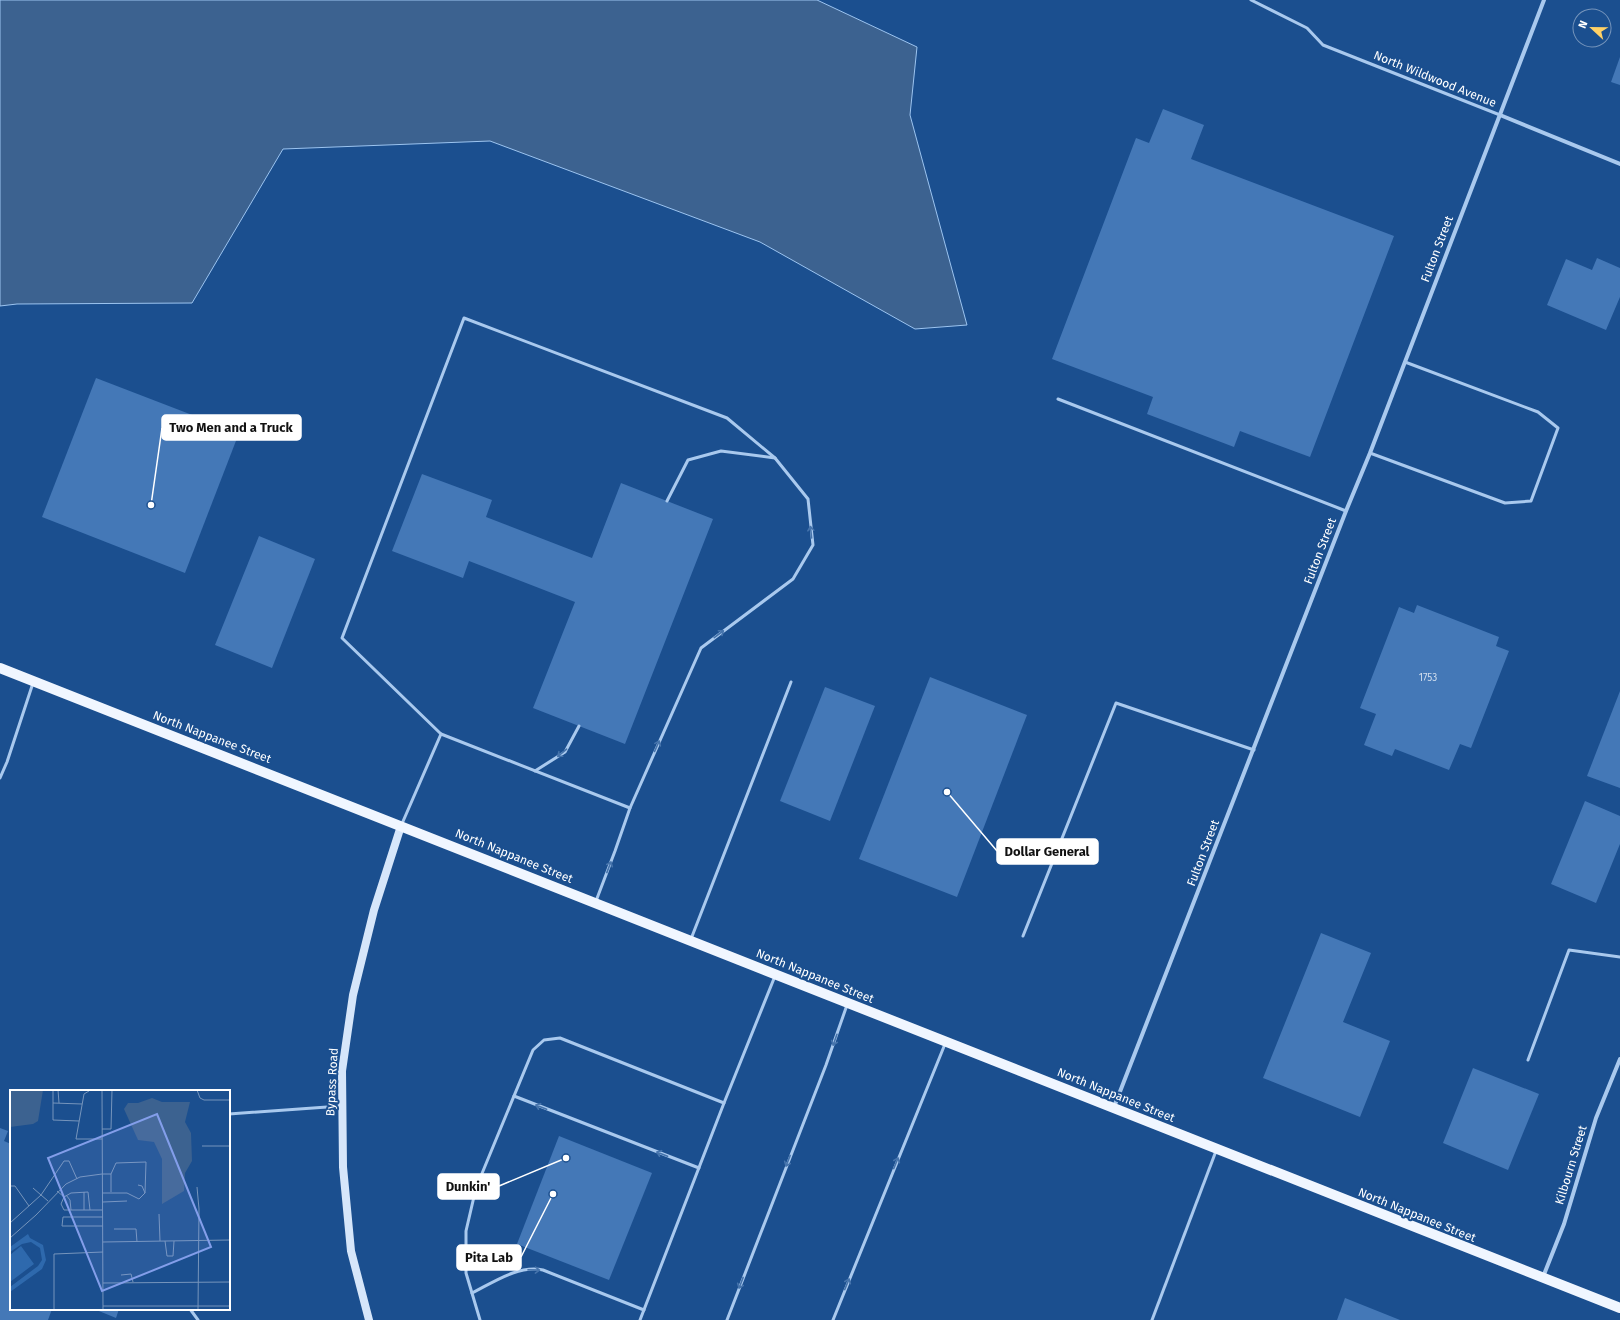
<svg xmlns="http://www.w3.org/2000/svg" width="1620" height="1320" font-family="'Fira Sans',sans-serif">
  <rect width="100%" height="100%" fill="#1b4f8f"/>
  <!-- water -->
  <path fill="#3c6290" stroke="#9cc4f0" d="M0 0H817L917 47 910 115 967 325 915 329 760 242 490 141 283 149 192 303 17 304 0 306Z"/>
  <!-- building -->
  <g fill="#4478b7">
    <path d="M1620 57V85L1611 82Z"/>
    <path d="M1163 109 1204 125 1191 159 1394 236 1310 457 1240 431 1234 447 1147 414 1153 397 1052 359 1136 138 1149 143Z"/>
    <path d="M1597 258 1620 268V297L1606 330 1547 305 1566 259 1592 270Z"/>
    <path d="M96 378 239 433 185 573 42 517Z"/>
    <path d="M422 474 492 500 486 517 592 558 621 483 713 519 625 744 533 708 575 602 469 561 463 578 392 551Z"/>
    <path d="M259 536 315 559 272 668 215 645Z"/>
    <path d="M1417 605 1499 637 1496 646 1509 651 1471 748 1460 744 1449 770 1395 749 1392 756 1364 745 1376 714 1360 708 1399 607 1414 613Z"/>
    <path d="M930 677 1027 715 957 897 859 859Z"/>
    <path d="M825 687 875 706 830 821 780 801Z"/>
    <path d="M1620 691V788L1587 776Z"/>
    <path d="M1585 801 1620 816V844L1596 903 1551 884Z"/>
    <path d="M1321 933 1371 953 1343 1022 1390 1041 1360 1117 1263 1078Z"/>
    <path d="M1473 1068 1539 1094 1508 1170 1443 1143Z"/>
    <path d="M0 1128 8 1131 4 1141 11 1144V1309H52L48 1320H0Z"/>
    <path d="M559 1136 652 1173 609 1280 517 1244Z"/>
    <path d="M1345 1298 1400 1320H1337Z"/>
    <path d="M94 1309H119L116 1318Z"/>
  </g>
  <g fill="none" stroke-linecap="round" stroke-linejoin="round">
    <!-- service -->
    <g stroke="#a9c9ee" stroke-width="3">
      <path d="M1251 0 1307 28 1323 45 1500 115"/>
      <path d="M1058 399 1346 511"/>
      <path d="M1370 453 1505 503 1531 501 1558 428 1538 412 1405 362"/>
      <path d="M441 734 342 638 464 318 727 418 775 458"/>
      <path d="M535 771 565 752 579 726"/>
      <path d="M0 778 7 762 33 683"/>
      <path d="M401 826 441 734 630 808"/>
      <path d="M596 901 615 851 630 808 701 648 793 579 813 545 808 499 775 458 721 451 688 460 667 501"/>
      <path d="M1023 936 1116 703 1254 750"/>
      <path d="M691 939 791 682"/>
      <path d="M1528 1060 1569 950 1620 957"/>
      <path d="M514 1096 699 1168"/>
      <path d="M229 1114 341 1106"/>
      <path d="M472 1293C494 1282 518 1265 543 1270L644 1310"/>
      <path d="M190 1309 198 1320"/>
      <path d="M480 1320 466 1273V1231L476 1188 533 1050 544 1040 560 1038 724 1103 775 976"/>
      <path d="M640 1320 724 1103"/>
      <path d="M727 1320 826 1065 847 1005"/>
      <path d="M833 1320 945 1044"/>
      <path d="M1152 1320 1216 1151"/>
    </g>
    <!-- minor -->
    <g stroke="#a9c9ee" stroke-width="4">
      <path d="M1500 115 1620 164"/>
      <path d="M1114 1107 1346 511 1370 453 1544 0"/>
      <path d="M1543 1277 1564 1224 1596 1118 1620 1059"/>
    </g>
    <!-- secondary -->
    <path stroke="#d6e6fa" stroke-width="8" d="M369 1320 351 1251 343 1167 342 1071 353 995 374 910 401 826"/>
    <!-- primary -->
    <path stroke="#f0f6ff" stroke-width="10" d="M0 668 1620 1308"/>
  </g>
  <!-- one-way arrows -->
  <defs><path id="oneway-shaft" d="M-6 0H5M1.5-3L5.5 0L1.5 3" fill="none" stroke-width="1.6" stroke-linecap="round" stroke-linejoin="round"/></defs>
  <g stroke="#4674ac">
    <use href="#oneway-shaft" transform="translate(811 532) rotate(-96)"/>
    <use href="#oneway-shaft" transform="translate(719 634) rotate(-37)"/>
    <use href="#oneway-shaft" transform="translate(657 746) rotate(-66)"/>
    <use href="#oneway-shaft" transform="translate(562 753) rotate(140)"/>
    <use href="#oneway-shaft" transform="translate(609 867) rotate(-69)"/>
    <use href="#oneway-shaft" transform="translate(835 1040) rotate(109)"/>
    <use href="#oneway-shaft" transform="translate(541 1107) rotate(-159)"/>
    <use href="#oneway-shaft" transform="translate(662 1154) rotate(-159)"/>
    <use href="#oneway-shaft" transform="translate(788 1161) rotate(111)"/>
    <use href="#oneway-shaft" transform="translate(896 1163) rotate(-68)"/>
    <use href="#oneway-shaft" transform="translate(534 1270) rotate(2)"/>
    <use href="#oneway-shaft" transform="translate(741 1283) rotate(111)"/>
    <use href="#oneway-shaft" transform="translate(847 1284) rotate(-68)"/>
  </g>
  <g text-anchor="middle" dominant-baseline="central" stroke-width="4" stroke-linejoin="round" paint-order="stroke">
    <!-- number labels -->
    <g font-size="10" fill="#d0dded">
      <text x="1428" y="678">1753</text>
    </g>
    <!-- street labels -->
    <g font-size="12" fill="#fff" stroke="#1b4f8f">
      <text transform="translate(1435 79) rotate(22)">North Wildwood Avenue</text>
      <text transform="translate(1437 249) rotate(-69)">Fulton Street</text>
      <text transform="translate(1320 551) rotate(-69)">Fulton Street</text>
      <text transform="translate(212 737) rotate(21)">North Nappanee Street</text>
      <text transform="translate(1203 853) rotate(-69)">Fulton Street</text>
      <text transform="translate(514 856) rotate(22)">North Nappanee Street</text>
      <text transform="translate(815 976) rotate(22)">North Nappanee Street</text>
      <text transform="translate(332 1082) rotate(-87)">Bypass Road</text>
      <text transform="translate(1116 1095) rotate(22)">North Nappanee Street</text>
      <text transform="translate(1571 1165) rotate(-73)">Kilbourn Street</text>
      <text transform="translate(1417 1215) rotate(22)">North Nappanee Street</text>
    </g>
  </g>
  <!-- overview -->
  <g transform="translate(10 1090)">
    <rect width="220" height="220" fill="#1b4f8f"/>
    <path d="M18 144 20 148 33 155 36 170 32 179 0 202V197L28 176 32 170 30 158 21 152 12 154 0 162V157ZM11 156 24 174 0 192V165Z" fill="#2e69ad"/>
    <path d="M0 0H33L28 31 23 34 0 37ZM142 8 152 12H180L175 32 181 43 182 71 175 83 174 101 152 114V69L144 52 128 50 114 19 118 13H128Z" fill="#3c6290"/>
    <path fill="none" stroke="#7695bc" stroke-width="1" d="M43 0V30L69 31M48 0 49 13M79 0H102M92 0 93 220M187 0 190 8 194 10H220M79 1 74 4 66 49H92M43 13 72 14M92 39H101L102 0M192 56H220M92 84H101V102M101 84 106 73 136 72 135 103M0 96H5L19 116M187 97 189 119 188 220M47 101 54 107 61 103 78 102 80 120H93M74 102V120M92 103H117L129 109 135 103 132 96 128 95M56 105 60 110 61 120M54 107 51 114 54 120H80M38 111 31 105 54 71H59L67 89M93 112 117 111M149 124 150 151M93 127H53L52 136H93M0 133 31 105 23 98M104 139H126L127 152M0 148 26 125 56 94 70 87 92 84M155 151 157 166H163L164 151M93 152 220 150M111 185 121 184 123 192M93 193 220 192M93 216H220M44 220V164L93 162"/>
    <path fill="#839eea" fill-opacity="0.15" stroke="#839eea" stroke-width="2" d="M147 24 201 157 92 201 38 68Z"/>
    <rect width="220" height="220" fill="none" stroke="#fff" stroke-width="2"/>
  </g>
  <!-- callouts -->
  <path fill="none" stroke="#fff" stroke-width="1.5" d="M151 505L162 428M947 792L997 851M566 1158L499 1186M553 1194L521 1257"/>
  <g fill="#fff" stroke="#1b4f8f" stroke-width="1.5">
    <circle cx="151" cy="505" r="4"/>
    <circle cx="947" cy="792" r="4"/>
    <circle cx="566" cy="1158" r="4"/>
    <circle cx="553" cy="1194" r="4"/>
  </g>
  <g fill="#fff" stroke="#fff" stroke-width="1.5">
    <rect x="162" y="415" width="139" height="25" rx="4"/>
    <rect x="997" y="839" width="101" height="25" rx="4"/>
    <rect x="438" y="1174" width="61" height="25" rx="4"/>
    <rect x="457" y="1245" width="64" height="25" rx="4"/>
  </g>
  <g font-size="13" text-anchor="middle" font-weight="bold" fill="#111">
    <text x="231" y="432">Two Men and a Truck</text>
    <text x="1047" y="856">Dollar General</text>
    <text x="468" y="1191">Dunkin'</text>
    <text x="489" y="1262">Pita Lab</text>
  </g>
  <!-- north arrow -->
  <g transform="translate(1592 28) rotate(292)"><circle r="19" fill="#1b4f8f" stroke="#7695bc"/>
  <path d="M0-3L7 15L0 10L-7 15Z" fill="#ffd166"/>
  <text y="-6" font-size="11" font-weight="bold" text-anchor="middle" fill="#ffffff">N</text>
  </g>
</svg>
